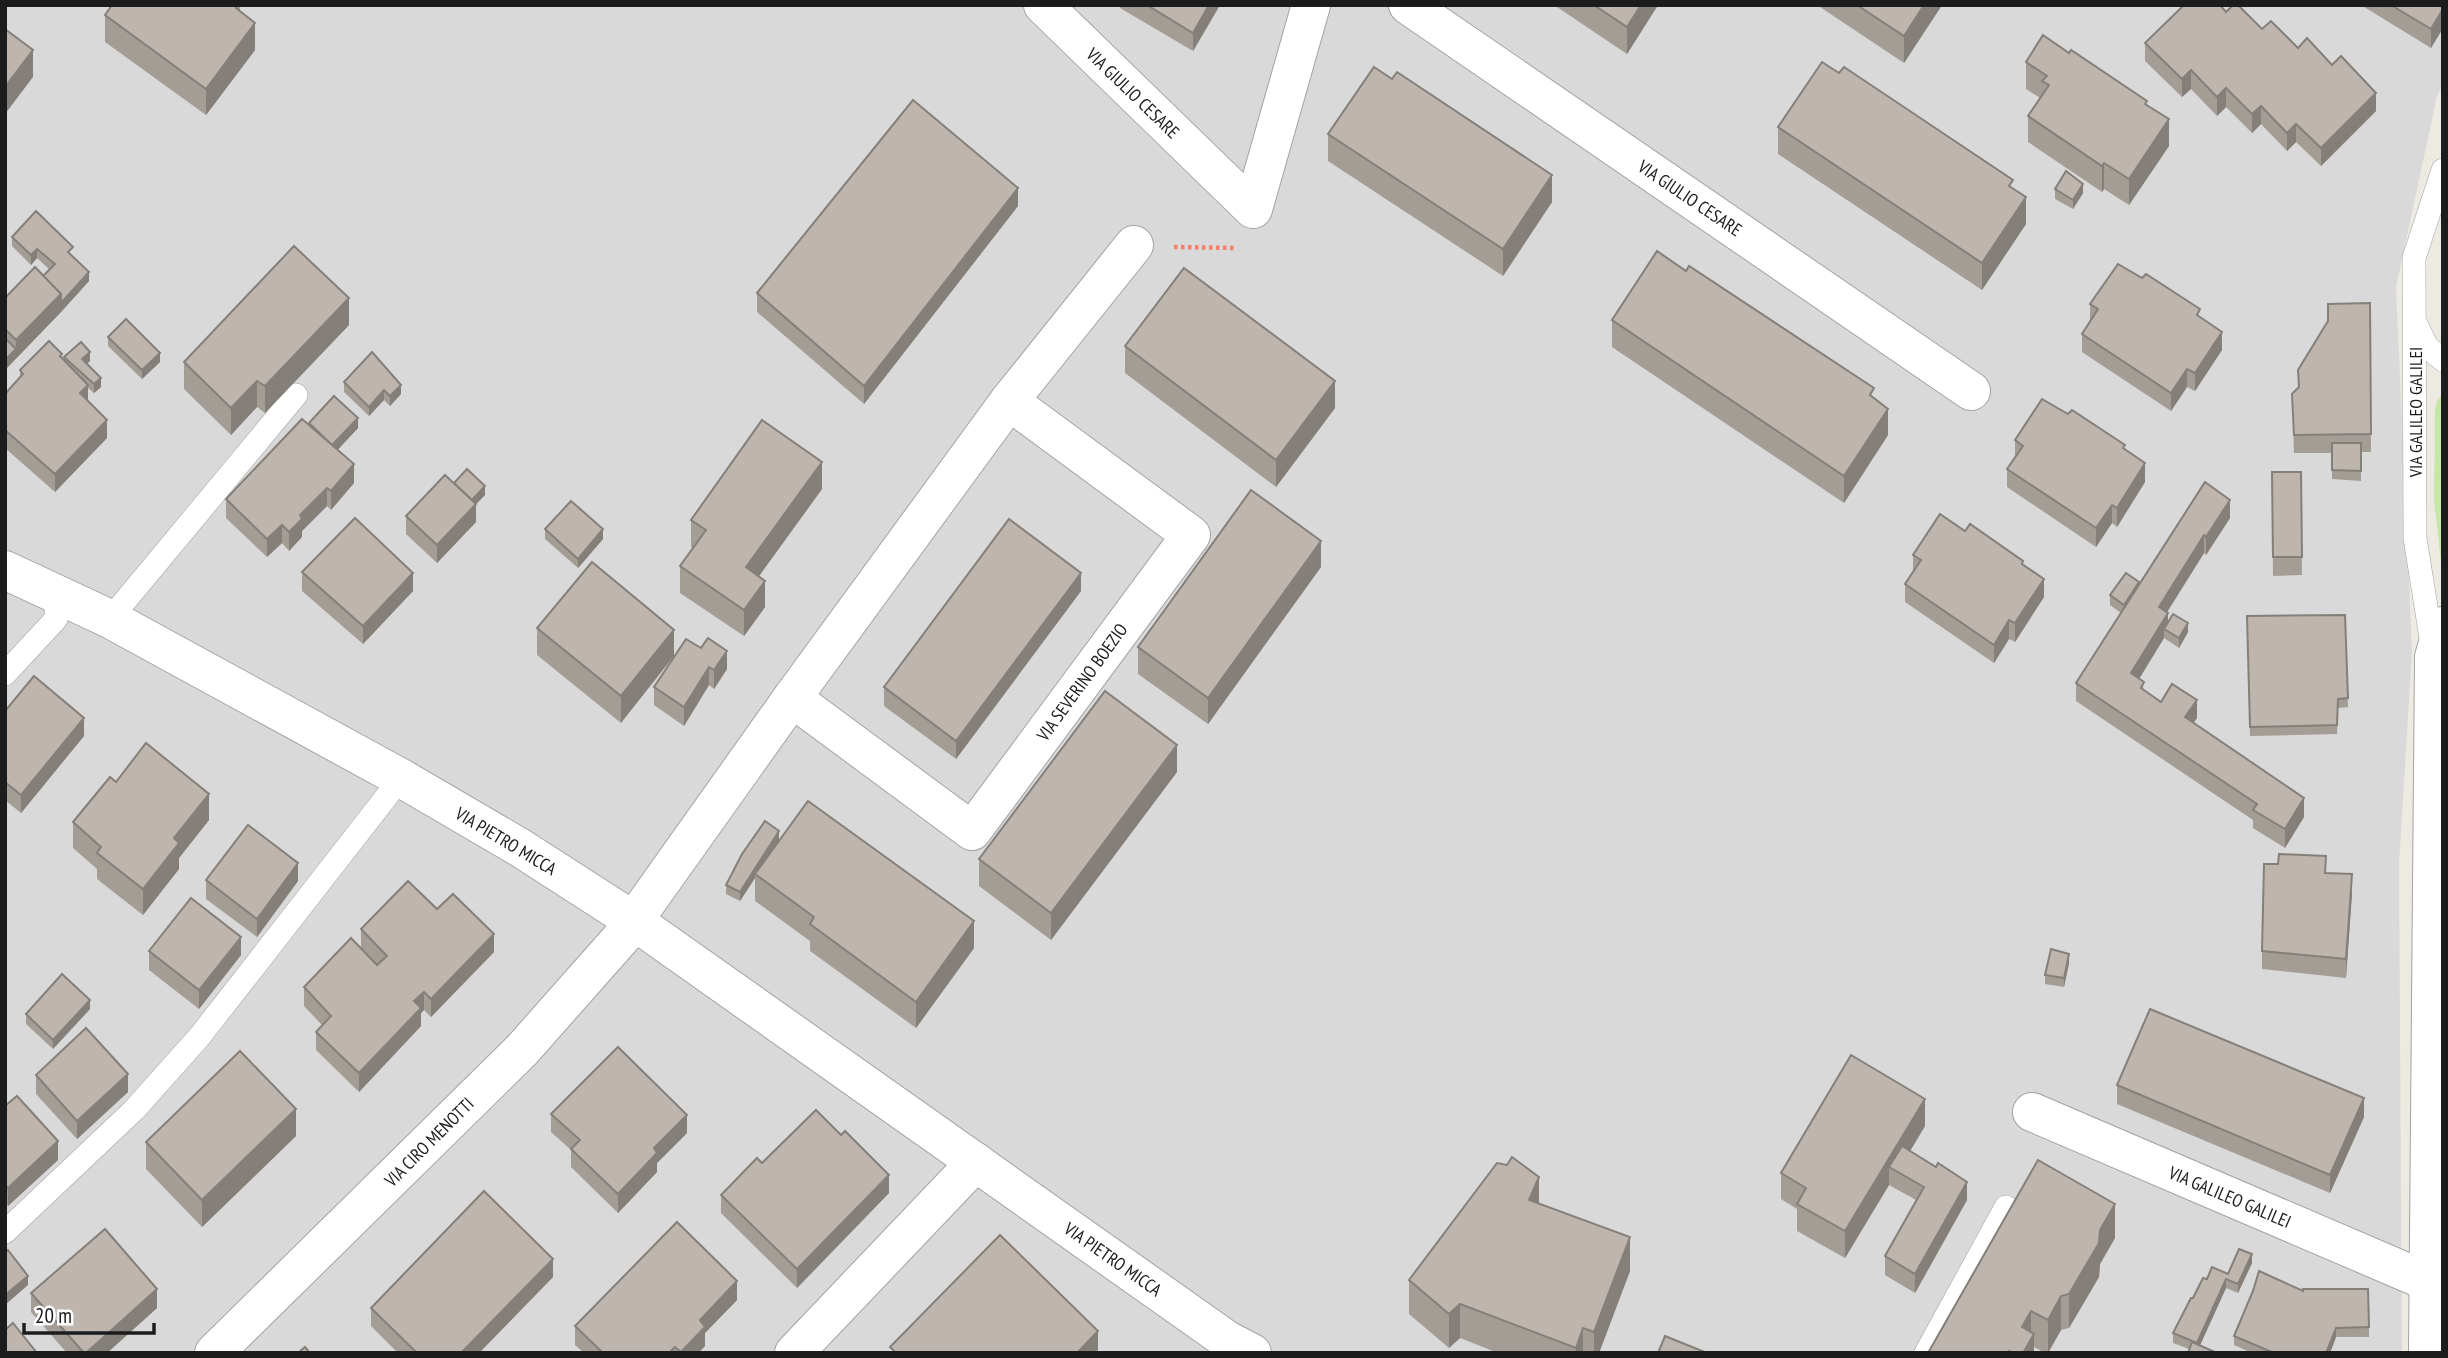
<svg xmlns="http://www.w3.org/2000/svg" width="2448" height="1358" font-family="'PT Sans Narrow',sans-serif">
  <rect width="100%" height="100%" fill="#edeae2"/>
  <!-- residential -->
  <path fill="#dad9d9" d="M5 5H2443V85L2437 96 2396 287 2412 651 2399 865 2402 1353H5Z"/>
  <!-- grass -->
  <path fill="#c5e7a8" d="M2443 393V579L2434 500 2435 409 2437 401Z"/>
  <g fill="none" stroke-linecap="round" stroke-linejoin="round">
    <defs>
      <g id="service">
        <path d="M2416 324 2427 347 2443 360"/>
        <path d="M110 619 296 395"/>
        <path d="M2432 644 2415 538 2414 258 2443 170"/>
        <path d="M5 674 56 619 57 594"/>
        <path d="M5 1232 134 1110 200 1036 401 778"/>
        <path d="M1926 1353 2006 1207"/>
      </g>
      <g id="minor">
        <path d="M1043 5 1253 209 1311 5"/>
        <path d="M1408 5 1971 391"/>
        <path d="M5 570 110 619 401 778 519 847 634 921 1227 1340 1252 1353"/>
        <path d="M792 698 972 831 1191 535 1009 401"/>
        <path d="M2032 1112 2429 1282"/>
        <path d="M214 1353 522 1050 622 937 792 698 1009 401 1134 245"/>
        <path d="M794 1353 976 1162"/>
      </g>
      <path id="tertiary" d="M2428 1353 2434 657 2443 626"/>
    </defs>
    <!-- service casing -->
    <use href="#service" stroke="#a3a3a3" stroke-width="24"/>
    <!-- minor casing -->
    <use href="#minor" stroke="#a3a3a3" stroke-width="40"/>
    <!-- tertiary casing -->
    <use href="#tertiary" stroke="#a3a3a3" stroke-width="40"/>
    <!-- path -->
    <path stroke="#f67e6a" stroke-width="4.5" stroke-dasharray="3.5 3.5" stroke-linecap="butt" d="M1174 247 1237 248"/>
    <!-- service -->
    <use href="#service" stroke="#fff" stroke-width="23"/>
    <!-- minor -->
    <use href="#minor" stroke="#fff" stroke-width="38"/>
    <!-- tertiary -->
    <use href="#tertiary" stroke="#fff" stroke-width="38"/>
  </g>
  <!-- wall -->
  <g fill="#a39d96">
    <path d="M240 5V11L255 50 206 115 105 42V15Z"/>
    <path d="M1120 5H1220L1193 51 1120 8Z"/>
    <path d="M1554 5H1658L1627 54Z"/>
    <path d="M1817 5H1942L1904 63Z"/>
    <path d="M2361 5H2443V28L2431 48Z"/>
    <path d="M2226 12 2298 48 2376 111 2321 166 2296 142 2287 151 2261 124 2252 133 2226 107 2217 116 2191 89 2182 97 2145 61V43Z"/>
    <path d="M2026 62 2147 105 2169 146 2129 205 2104 189 2102 192 2028 142V116L2040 98 2026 89Z"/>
    <path d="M1778 127 2013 188 2026 224 1982 290 1778 154Z"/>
    <path d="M1328 134 1552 202 1503 276 1328 161Z"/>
    <path d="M2055 189 2083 193 2073 209 2055 199Z"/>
    <path d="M1018 206 864 404 757 312V293Z"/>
    <path d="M12 237 73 257 89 281 61 312 5 370V298L43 276 50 270 37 258 31 265 12 246Z"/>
    <path d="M1686 271 1874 398 1888 435 1844 503 1612 347V320Z"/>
    <path d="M2370 303 2371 452H2361V481L2332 479V453H2294L2292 394Z"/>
    <path d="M2090 304 2200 317 2222 350 2195 391 2187 387 2171 411 2082 352V334L2090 322Z"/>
    <path d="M349 325 265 413 257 407 231 435 184 389V362Z"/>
    <path d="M108 337 160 362 142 379 108 346Z"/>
    <path d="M1125 346 1335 408 1276 487 1125 373Z"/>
    <path d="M64 357 90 361 87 363 101 387 94 393 88 388V401L107 438 55 492 5 448V394L20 378V370L62 358 64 361Z"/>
    <path d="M344 382 401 394 390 406 384 400 369 416 344 392Z"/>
    <path d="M309 423 358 428 337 450 354 483 331 510 327 506 302 531V537L289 551 282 543 267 557 226 518V499L309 425Z"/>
    <path d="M2015 440 2125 449 2145 482 2117 527 2112 523 2096 547 2007 487V469L2015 457Z"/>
    <path d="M2272 472H2301L2302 575 2273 576Z"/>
    <path d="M2205 482 2230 518 2206 555 2204 553 2167 612 2168 622 2188 632 2179 648 2164 638 2139 679 2144 690 2161 702 2197 718 2193 723 2304 817 2285 848 2253 828V820L2076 701V683L2121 613 2110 605V595L2139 584Z"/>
    <path d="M822 489 759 576 765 607 744 636 680 593V566L693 548 691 547V520Z"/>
    <path d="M485 495 476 504V522L437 563 406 534V516Z"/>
    <path d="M545 529 603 539 578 568 545 539Z"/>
    <path d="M1965 531 2023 565 2044 597 2015 642 2009 639 1994 663 1905 602V584L1913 571V555Z"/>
    <path d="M1321 567 1208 724 1138 674V647Z"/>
    <path d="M302 572 413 591 363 644 302 591Z"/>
    <path d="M1081 591 956 759 884 706V687Z"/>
    <path d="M2345 615 2348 707 2338 708 2337 734 2250 736 2247 616Z"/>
    <path d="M537 628 674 630 621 723 537 655Z"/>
    <path d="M686 639 727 669 714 689 709 685 684 726 654 705V687Z"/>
    <path d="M5 711 84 736 21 813 5 800Z"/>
    <path d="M1177 772 1051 940 979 886V859Z"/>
    <path d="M116 782 209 820 179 858V869L143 915 97 879V869L73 848V822Z"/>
    <path d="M779 840 974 948 916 1028 810 951V941L755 901V878L740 901 726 894V885Z"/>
    <path d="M2326 873 2352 893 2346 978 2262 969V951Z"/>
    <path d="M206 880 298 881 257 937 206 899Z"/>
    <path d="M437 909 494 952 431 1017 424 1010 421 1013V1026L359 1092 316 1050V1032L322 1025 304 1006V987L377 965 361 948V929Z"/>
    <path d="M149 951 241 955 199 1009 149 970Z"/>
    <path d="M2069 963 2064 987 2045 984V975Z"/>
    <path d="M90 1009 53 1049 26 1024V1014Z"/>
    <path d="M36 1075 128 1092 77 1139 36 1094Z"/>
    <path d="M2117 1085 2364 1117 2330 1193 2117 1104Z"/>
    <path d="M5 1106 58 1160 8 1206 5 1203Z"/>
    <path d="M551 1114 687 1133 657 1163V1172L618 1213 571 1167V1150L551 1132Z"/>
    <path d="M1925 1126 1910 1151 1967 1200 1915 1293 1885 1275V1256L1916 1200 1889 1185 1845 1258 1797 1231V1209L1781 1199V1173Z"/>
    <path d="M296 1136 202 1227 146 1169V1142Z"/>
    <path d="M762 1163 889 1193 797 1288 721 1213V1195Z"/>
    <path d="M1539 1204 1630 1271 1599 1353H1498L1460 1338 1449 1348 1409 1314V1280Z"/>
    <path d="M2115 1238 2100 1264 2099 1277 2069 1328 2061 1330 2048 1353H2045L2034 1347V1353H1928Z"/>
    <path d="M2252 1263 2238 1293 2226 1288 2200 1345 2189 1349 2173 1343V1333L2193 1298 2207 1279 2228 1274Z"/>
    <path d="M553 1277 479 1353H398L371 1326V1308Z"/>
    <path d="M2253 1291 2369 1327V1337H2336L2330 1353H2252L2234 1345V1336Z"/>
    <path d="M31 1293 157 1308 107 1353H67L31 1312Z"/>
    <path d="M737 1300 705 1333V1346L698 1353H584L575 1345V1326Z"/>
  </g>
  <!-- shaded-wall -->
  <g fill="#857f7a">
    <path d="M1209 5H1220L1193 51V33Z"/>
    <path d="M1641 5H1658L1627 54V27Z"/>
    <path d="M1924 5H1942L1904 63V36Z"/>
    <path d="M2443 9V28L2431 48V29Z"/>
    <path d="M255 23V50L206 115V89Z"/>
    <path d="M33 50V77L5 114V87Z"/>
    <path d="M2191 70V89L2182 97V79Z"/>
    <path d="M2226 88V107L2217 116V97Z"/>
    <path d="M2376 93V111L2321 166V148Z"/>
    <path d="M2261 106V124L2252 133V114Z"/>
    <path d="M2169 119V146L2129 205V179Z"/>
    <path d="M2296 124V142L2287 151V133Z"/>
    <path d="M2104 163V189L2102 192V166Z"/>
    <path d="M1552 175V202L1503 276V249Z"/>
    <path d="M2083 184V193L2073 209V200Z"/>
    <path d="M1018 188V206L864 404V386Z"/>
    <path d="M2026 197V224L1982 290V263Z"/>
    <path d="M37 249V258L31 265V255Z"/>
    <path d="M89 272V281L61 312 5 370V360L16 349V340L61 294Z"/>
    <path d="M349 298V325L265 413V386Z"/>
    <path d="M2222 332V350L2195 391V373Z"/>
    <path d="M90 352V361L82 368V359Z"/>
    <path d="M160 353V362L142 379V370Z"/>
    <path d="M2187 369V387L2171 411V393Z"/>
    <path d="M101 378V387L94 393V384Z"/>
    <path d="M257 381V407L231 435V408Z"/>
    <path d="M1335 381V408L1276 487V460Z"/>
    <path d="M88 385V404L80 393Z"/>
    <path d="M401 385V394L390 406V396Z"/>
    <path d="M384 390V400L369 416V407Z"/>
    <path d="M1888 409V435L1844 503V476Z"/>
    <path d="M358 418V428L332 456V446Z"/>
    <path d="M107 420V438L55 492V474Z"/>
    <path d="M822 462V489L746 594V567Z"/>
    <path d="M2145 463V482L2117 527V508Z"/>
    <path d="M354 464V483L331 510V491Z"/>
    <path d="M485 486V495L476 504V522L437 563V545L467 505Z"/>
    <path d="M327 488V506L302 531V537L289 551V532L300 515Z"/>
    <path d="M2230 500V518L2206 555V537Z"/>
    <path d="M2112 505V523L2096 547V528Z"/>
    <path d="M282 525V543L267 557V539Z"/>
    <path d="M603 529V539L578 568V559Z"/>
    <path d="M2204 535V553L2159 625V607Z"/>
    <path d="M1321 541V567L1208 724V698Z"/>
    <path d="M413 573V591L363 644V626Z"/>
    <path d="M1081 573V591L956 759V741Z"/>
    <path d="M2044 579V597L2015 642V623Z"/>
    <path d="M765 581V607L744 636V610Z"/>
    <path d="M2139 582V591L2124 615V605Z"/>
    <path d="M2168 613V631L2164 629V638L2131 692V673Z"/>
    <path d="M2009 620V639L1994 663V645Z"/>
    <path d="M2188 623V632L2179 648V638Z"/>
    <path d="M674 630V656L621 723V696Z"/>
    <path d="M727 651V669L714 689V670Z"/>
    <path d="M709 667V685L684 726V707Z"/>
    <path d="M2197 700V718L2185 735V717Z"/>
    <path d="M84 718V736L21 813V795Z"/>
    <path d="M1177 745V772L1051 940V913Z"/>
    <path d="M209 794V820L179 858V869L143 915V889L174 838Z"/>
    <path d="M2304 798V817L2285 848V829Z"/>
    <path d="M779 831V840L755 874V878L740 901V892Z"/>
    <path d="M298 863V881L257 937V919Z"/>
    <path d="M2352 874V893L2346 978V959Z"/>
    <path d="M974 921V948L916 1028V1002Z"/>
    <path d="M494 934V952L431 1017V999Z"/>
    <path d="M241 937V955L199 1009V990Z"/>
    <path d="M2069 954V963L2064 987V978Z"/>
    <path d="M424 992V1010L421 1013V1026L359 1092V1073L414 1001Z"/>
    <path d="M90 1000V1009L53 1049V1040Z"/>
    <path d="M128 1074V1092L77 1139V1121Z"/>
    <path d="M2364 1098V1117L2330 1193V1175Z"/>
    <path d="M1925 1099V1126L1898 1171 1889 1167V1185L1845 1258V1231Z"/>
    <path d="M296 1109V1136L202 1227V1200Z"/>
    <path d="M687 1115V1133L657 1163V1172L618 1213V1194L654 1148Z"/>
    <path d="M58 1141V1160L8 1206V1188Z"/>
    <path d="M889 1175V1193L797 1288V1269Z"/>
    <path d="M1539 1177V1211L1529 1200Z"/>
    <path d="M1967 1182V1200L1915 1293V1274Z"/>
    <path d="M2115 1204V1238L2100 1264 2099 1277 2069 1328V1294L2100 1230Z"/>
    <path d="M1630 1237V1271L1599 1353H1594V1332Z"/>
    <path d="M2252 1254V1263L2238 1293V1284Z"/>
    <path d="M553 1259V1277L479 1353H461Z"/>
    <path d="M28 1276V1285L5 1305V1295Z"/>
    <path d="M2226 1279V1288L2197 1352V1343Z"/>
    <path d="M737 1281V1300L705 1333V1346L698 1353H681L700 1320Z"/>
    <path d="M157 1289V1308L107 1353H86Z"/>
    <path d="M2061 1296V1330L2048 1353V1320Z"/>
    <path d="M1460 1304V1338L1449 1348V1314Z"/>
    <path d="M2031 1311V1339L2034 1334V1353H2022V1327Z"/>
    <path d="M1583 1328V1353H1576V1348Z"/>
    <path d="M2336 1328V1337L2330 1353H2326Z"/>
    <path d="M1098 1331V1350L1095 1353H1077Z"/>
  </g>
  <!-- building -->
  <g fill="#beb6ae" stroke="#857f7a" stroke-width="2">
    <path d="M112 5H237L236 8 255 23 206 89 105 15Z"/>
    <path d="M1147 5H1209L1193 33Z"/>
    <path d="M1594 5H1641L1627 27Z"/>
    <path d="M1857 5H1924L1904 36Z"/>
    <path d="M2184 5H2220L2226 12 2233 5H2238L2262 29 2271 21 2298 48 2307 38 2332 65 2341 56 2376 93 2321 148 2296 124 2287 133 2261 106 2252 114 2226 88 2217 97 2191 70 2182 79 2145 43Z"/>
    <path d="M2391 5H2443V9L2431 29Z"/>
    <path d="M5 29 33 50 5 87Z"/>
    <path d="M2043 35 2069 53 2071 50 2147 101 2145 104 2169 119 2129 179 2104 163 2102 166 2028 116 2049 85 2042 81 2047 76 2026 62Z"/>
    <path d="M1822 62 1839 73 1844 67 2013 180 2009 186 2026 197 1982 263 1778 127Z"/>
    <path d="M1374 67 1392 79 1397 72 1552 175 1503 249 1328 134Z"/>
    <path d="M913 100 1018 188 864 386 757 293Z"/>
    <path d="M2066 171 2083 184 2073 200 2055 189Z"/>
    <path d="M36 211 73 247 68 252 89 272 61 303V294L43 276 55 264 37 249 31 255 12 237Z"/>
    <path d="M294 246 349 298 265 386 257 381 231 408 184 362Z"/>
    <path d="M1657 251 1686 271 1689 266 1874 388 1870 395 1888 409 1844 476 1612 320Z"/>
    <path d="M2118 264 2142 278 2146 274 2200 309 2197 315 2222 332 2195 373 2187 369 2171 393 2082 334 2098 309 2090 304Z"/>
    <path d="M35 267 61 294 16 340 5 329V298Z"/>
    <path d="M1184 268 1335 381 1276 460 1125 346Z"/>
    <path d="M2370 303 2371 434 2294 435 2292 394 2299 387 2298 370 2328 321V304Z"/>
    <path d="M126 319 160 353 142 370 108 337Z"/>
    <path d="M5 338 16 349 5 360Z"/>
    <path d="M49 341 62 354 60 356 88 385 80 393 107 420 55 474 5 430V394L23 374 20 370Z"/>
    <path d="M81 342 90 352 82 359 101 378 94 384 64 357Z"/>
    <path d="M372 352 401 385 390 396 384 390 369 407 344 382Z"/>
    <path d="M334 396 358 418 332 445 309 423Z"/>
    <path d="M2042 399 2068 414 2072 410 2125 445 2123 448 2145 463 2117 508 2112 505 2096 528 2007 469 2023 446 2015 440Z"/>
    <path d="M302 419 354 464 331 491 327 488 300 515 302 519 289 532 282 525 267 539 226 499Z"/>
    <path d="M762 420 822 462 746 567 765 581 744 610 680 566 706 530 691 520Z"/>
    <path d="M2332 443H2361V471L2332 470Z"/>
    <path d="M467 469 485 486 472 500 454 483Z"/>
    <path d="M2272 472H2301L2302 557H2273Z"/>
    <path d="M445 475 476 504 437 545 406 516Z"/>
    <path d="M2205 482 2230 500 2206 537 2204 535 2159 607 2168 613 2131 673 2144 682 2141 688 2161 702 2172 684 2197 700 2185 717 2304 798 2285 829 2253 810 2257 804 2076 683Z"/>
    <path d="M1251 490 1321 541 1208 698 1138 647Z"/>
    <path d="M571 501 603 529 578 559 545 529Z"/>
    <path d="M1940 514 1965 531 1970 524 2023 561 2022 564 2044 579 2015 623 2009 620 1994 645 1905 584 1921 560 1913 555Z"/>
    <path d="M355 518 413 573 363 626 302 572Z"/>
    <path d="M1009 519 1081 573 956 741 884 687Z"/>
    <path d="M592 562 674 630 621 696 537 628Z"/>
    <path d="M2126 573 2139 582 2124 605 2110 595Z"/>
    <path d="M2173 614 2188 623 2179 638 2164 629Z"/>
    <path d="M2345 615 2348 698 2338 699 2337 725 2250 727 2247 616Z"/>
    <path d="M708 638 727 651 714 670 709 667 684 707 654 687 686 639 701 648Z"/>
    <path d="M34 676 84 718 21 795 5 782V711Z"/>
    <path d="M1105 691 1177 745 1051 913 979 859Z"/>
    <path d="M146 743 209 794 174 838 179 843 143 889 97 853 101 847 73 822 110 777 116 782Z"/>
    <path d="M808 801 974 921 916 1002 810 924 814 917 755 874Z"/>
    <path d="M765 821 779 831 740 892 726 885 742 854Z"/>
    <path d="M248 825 298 863 257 919 206 880Z"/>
    <path d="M2279 854 2326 856 2325 873 2352 874 2346 959 2262 951 2264 864H2278Z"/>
    <path d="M408 881 437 909 453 894 494 934 431 999 424 992 414 1001 421 1008 359 1073 316 1032 331 1016 304 987 351 938 377 965 387 956 361 929Z"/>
    <path d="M191 898 241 937 199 990 149 951Z"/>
    <path d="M2051 949 2069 954 2064 978 2045 975Z"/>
    <path d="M62 974 90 1000 53 1040 26 1014Z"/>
    <path d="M2150 1009 2364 1098 2330 1175 2117 1085Z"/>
    <path d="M86 1028 128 1074 77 1121 36 1075Z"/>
    <path d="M618 1047 687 1115 654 1148 657 1153 618 1194 571 1149 580 1140 551 1114Z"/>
    <path d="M240 1051 296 1109 202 1200 146 1142Z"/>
    <path d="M1851 1055 1925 1099 1845 1231 1797 1204 1806 1188 1781 1173Z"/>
    <path d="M17 1096 58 1141 8 1188 5 1185V1106Z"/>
    <path d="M816 1110 841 1135 845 1131 889 1175 797 1269 721 1195 757 1158 762 1163Z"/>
    <path d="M1902 1146 1936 1167 1938 1163 1967 1182 1915 1274 1885 1256 1924 1187 1889 1167Z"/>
    <path d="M1512 1157 1539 1177 1529 1200 1630 1237 1594 1332 1583 1328 1576 1348 1460 1304 1449 1314 1409 1280 1497 1163 1507 1165Z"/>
    <path d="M2038 1160 2115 1204 2100 1230 2099 1243 2069 1294 2061 1296 2048 1320 2031 1311 2022 1327 2034 1334 2023 1353H2012L2009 1351 2008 1353H1928Z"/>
    <path d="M484 1191 553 1259 461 1353H417L371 1308Z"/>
    <path d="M677 1222 737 1281 700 1320 705 1327 681 1352 675 1347 669 1353H603L575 1326Z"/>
    <path d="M105 1229 157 1289 86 1353H84L31 1293Z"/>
    <path d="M1000 1235 1098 1331 1077 1353H896L890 1347Z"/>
    <path d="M2239 1249 2252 1254 2238 1284 2226 1279 2197 1343 2173 1333 2191 1298H2193L2203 1278 2207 1279 2212 1267 2228 1274Z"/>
    <path d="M8 1250 28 1276 5 1295V1252Z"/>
    <path d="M2259 1271 2303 1291V1289H2368L2369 1327 2336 1328 2326 1353H2274L2234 1336 2253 1291Z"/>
    <path d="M13 1323 37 1353H5V1330Z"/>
    <path d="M1665 1336 1707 1353H1658Z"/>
    <path d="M2192 1342 2217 1353H2188Z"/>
    <path d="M305 1347 310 1353H298Z"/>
  </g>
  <g text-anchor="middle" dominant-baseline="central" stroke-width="5" stroke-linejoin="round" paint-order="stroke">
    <!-- street labels -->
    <g font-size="18" fill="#1c1c1c" stroke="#fff">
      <text transform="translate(1133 93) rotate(44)">VIA GIULIO CESARE</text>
      <text transform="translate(1690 198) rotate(34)">VIA GIULIO CESARE</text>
      <text transform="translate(2415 412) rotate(-90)">VIA GALILEO GALILEI</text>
      <text transform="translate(1082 682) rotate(-54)">VIA SEVERINO BOEZIO</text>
      <text transform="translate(506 841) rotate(31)">VIA PIETRO MICCA</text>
      <text transform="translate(429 1142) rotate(-45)">VIA CIRO MENOTTI</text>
      <text transform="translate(2230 1197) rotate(23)">VIA GALILEO GALILEI</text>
      <text transform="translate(1113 1259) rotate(35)">VIA PIETRO MICCA</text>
    </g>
  </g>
  <!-- border -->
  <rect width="2448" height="1358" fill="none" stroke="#1c1c1c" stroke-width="14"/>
  <!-- scale -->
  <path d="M24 1323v10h130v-10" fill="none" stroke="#1c1c1c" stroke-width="3.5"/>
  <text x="35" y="1323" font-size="21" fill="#1c1c1c" stroke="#ffffff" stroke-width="5" paint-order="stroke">20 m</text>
</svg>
